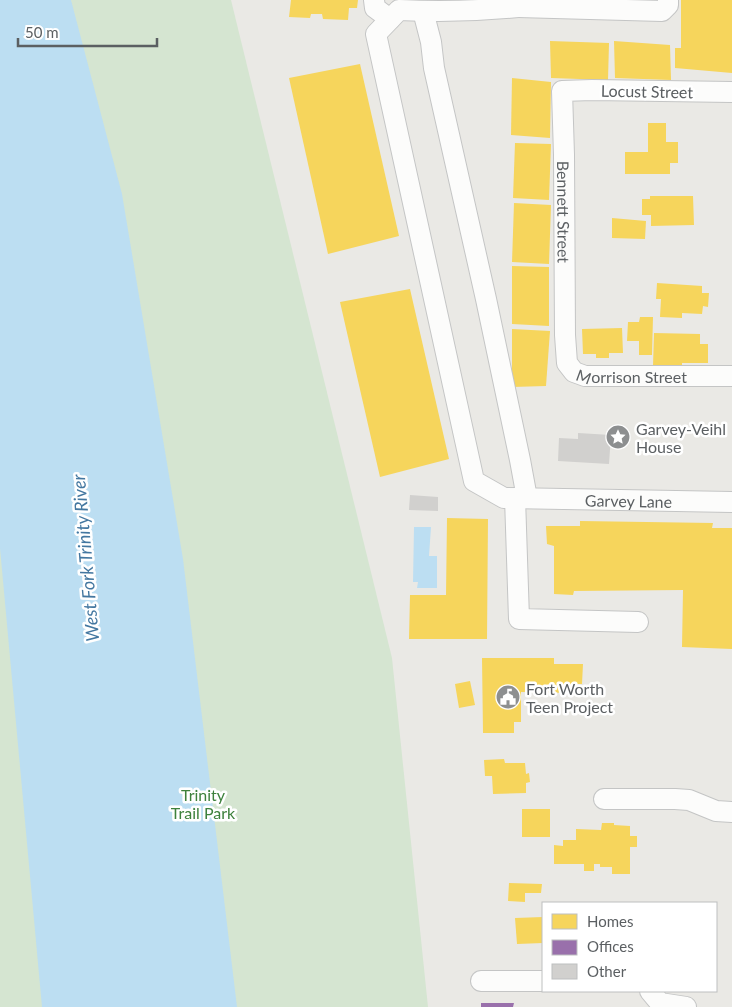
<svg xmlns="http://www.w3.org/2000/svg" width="732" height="1007" font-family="Lato,sans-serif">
  <rect width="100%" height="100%" fill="#eae9e5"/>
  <!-- green -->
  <path fill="#d5e5d1" d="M0 0H231L392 658 428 1007H0Z"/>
  <!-- water -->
  <g fill="#bcdef2">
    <path d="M0 0H71L122 194 183 559 237 1007H42L0 548Z"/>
    <path d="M414 527H431L429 556H437V588H417L418 582H413Z"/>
  </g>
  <!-- homes -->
  <g fill="#f6d55c">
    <path d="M291 0H358L357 8H349L348 20 323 19 322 14H311L310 18 289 17Z"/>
    <path d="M681 0H732V73L675 68V48H681Z"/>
    <path d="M550 41 609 43 608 80 551 78Z"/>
    <path d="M614 41 670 45 671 80 615 78Z"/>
    <path d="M360 64 399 236 328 254 289 78Z"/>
    <path d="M512 78 551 82 550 138 511 135Z"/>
    <path d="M648 123H666V142H678V163H670V174H625V152H648Z"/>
    <path d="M515 143 551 144 549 200 513 198Z"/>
    <path d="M650 196H693L694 225 651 226V215H642V199H650Z"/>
    <path d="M514 203 551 205 549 264 512 262Z"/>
    <path d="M612 218 646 221 645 239 612 238Z"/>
    <path d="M512 266 549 267V326L512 324Z"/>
    <path d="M657 283 702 286V293H709L708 307 703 306 702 314 682 313V318L660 317 661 299H656Z"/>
    <path d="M410 289 449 459 380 477 340 302Z"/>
    <path d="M640 317H653L652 355H639V341H627L628 322H639Z"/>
    <path d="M622 328 623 353H609V358H596V354H583L582 329Z"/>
    <path d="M512 329 550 331 546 386 512 387Z"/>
    <path d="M654 333 700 334V344H708V363H682V367L653 366Z"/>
    <path d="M447 518 488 519 487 639H409L410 595H446Z"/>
    <path d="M580 521 713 523 712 528H732V649L682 647 683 590 574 591 573 595 554 594V546L547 544 546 526H580Z"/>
    <path d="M482 658H554V664H583L582 684H574V693L521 692V722H514V733H483Z"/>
    <path d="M470 681 475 705 459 708 455 684Z"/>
    <path d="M504 759 505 763H525L526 774 529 773 530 782 526 783V793L493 794 492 776H485L484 760Z"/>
    <rect x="522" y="809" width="28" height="28"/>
    <path d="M602 823H614V825L630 826V836H637V847H630V874H612V867H600V864H594V871H584V864H554V845L563 846V840H576V829L601 830Z"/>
    <path d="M509 883 542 884 541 893H525V902L508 901Z"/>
    <path d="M543 917V943L517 944 515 918Z"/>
  </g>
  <!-- offices -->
  <path fill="#9970ab" d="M481 1003H514L513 1007H481Z"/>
  <!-- building -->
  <g fill="#d1d0ce">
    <path d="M578 433 611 435 609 464 558 461 559 438 578 439Z"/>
    <path d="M410 495 438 497V511L409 510Z"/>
  </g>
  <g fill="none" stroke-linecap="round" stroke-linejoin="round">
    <defs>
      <g id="minor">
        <path d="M374 0 375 8 390 19"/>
        <path id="s1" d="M518 0V7C479 11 439 12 399 10L376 34 474 481 504 498 732 502"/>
        <path d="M518 7 662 11 668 5V0"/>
        <path d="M423 11 431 42 434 68 486 299 520 460 527 498"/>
        <path id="s2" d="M732 92 592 90 562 91 564 155 565 335 567 363 574 372 585 376H732"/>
        <path d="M515 498 519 619 638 622"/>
        <path d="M604 799H675L689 800 716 811 732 812"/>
        <path d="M481 981H543"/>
        <path d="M650 991 660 1003 686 1007"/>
      </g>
    </defs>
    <!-- minor casing -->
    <use href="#minor" stroke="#c4c5c5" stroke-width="22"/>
    <!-- minor -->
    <use href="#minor" stroke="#fcfcfb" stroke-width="20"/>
  </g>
  <!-- icons -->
  <defs>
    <symbol id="sight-disc" viewBox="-11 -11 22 22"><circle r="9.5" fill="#8d8f90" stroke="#fff"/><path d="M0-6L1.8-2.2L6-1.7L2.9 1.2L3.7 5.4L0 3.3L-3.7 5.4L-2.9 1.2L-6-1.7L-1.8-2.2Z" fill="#fff"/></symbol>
    <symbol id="civic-disc" viewBox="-11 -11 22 22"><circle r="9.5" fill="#8d8f90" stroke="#fff"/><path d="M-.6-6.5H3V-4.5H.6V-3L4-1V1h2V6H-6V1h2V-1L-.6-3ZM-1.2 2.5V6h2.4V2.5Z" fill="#fff"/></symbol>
  </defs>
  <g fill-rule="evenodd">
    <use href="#sight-disc" x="604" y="423" width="28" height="28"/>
    <use href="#civic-disc" x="494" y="683" width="28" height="28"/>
  </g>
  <g text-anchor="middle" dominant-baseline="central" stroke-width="5" stroke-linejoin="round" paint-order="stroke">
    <!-- street labels -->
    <g font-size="16" fill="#5b5f62" stroke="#fff">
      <text transform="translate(647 91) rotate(1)">Locust Street</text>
      <text stroke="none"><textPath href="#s2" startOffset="291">Bennett Street</textPath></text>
      <text stroke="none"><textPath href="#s2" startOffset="512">Morrison Street</textPath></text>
      <text stroke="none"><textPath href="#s1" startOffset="776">Garvey Lane</textPath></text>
    </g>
    <!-- poi labels -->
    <g font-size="16" fill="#5b5f62" stroke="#fff" text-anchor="start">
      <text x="636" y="428">Garvey-Veihl<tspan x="636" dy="18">House</tspan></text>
      <text x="526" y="688">Fort Worth<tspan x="526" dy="18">Teen Project</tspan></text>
    </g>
    <!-- park labels -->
    <g font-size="16" fill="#3d813c" stroke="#fff">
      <text x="203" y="794">Trinity<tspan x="203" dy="18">Trail Park</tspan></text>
    </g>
    <!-- water labels -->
    <g font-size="18" font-style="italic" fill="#4377a0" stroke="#fff">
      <text transform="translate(85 558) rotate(-95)">West Fork Trinity River</text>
    </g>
  </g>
  <!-- legend -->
  <rect x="542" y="902" width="175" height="90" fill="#ffffff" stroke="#bdbfc0"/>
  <rect x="552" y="914" width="25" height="15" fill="#f6d55c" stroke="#bdbfc0"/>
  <text x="587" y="927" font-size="15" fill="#5b5f62">Homes</text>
  <rect x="552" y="940" width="25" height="15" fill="#9970ab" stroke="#bdbfc0"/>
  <text x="587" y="952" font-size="15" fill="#5b5f62">Offices</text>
  <rect x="552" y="964" width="25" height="15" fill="#d1d0ce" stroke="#bdbfc0"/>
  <text x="587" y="977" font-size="15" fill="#5b5f62">Other</text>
  <!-- scale -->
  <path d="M18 38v8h139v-8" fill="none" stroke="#5b5f62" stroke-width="2.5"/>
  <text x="25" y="38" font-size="15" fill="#5b5f62" stroke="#ffffff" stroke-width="4" paint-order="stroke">50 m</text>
</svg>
